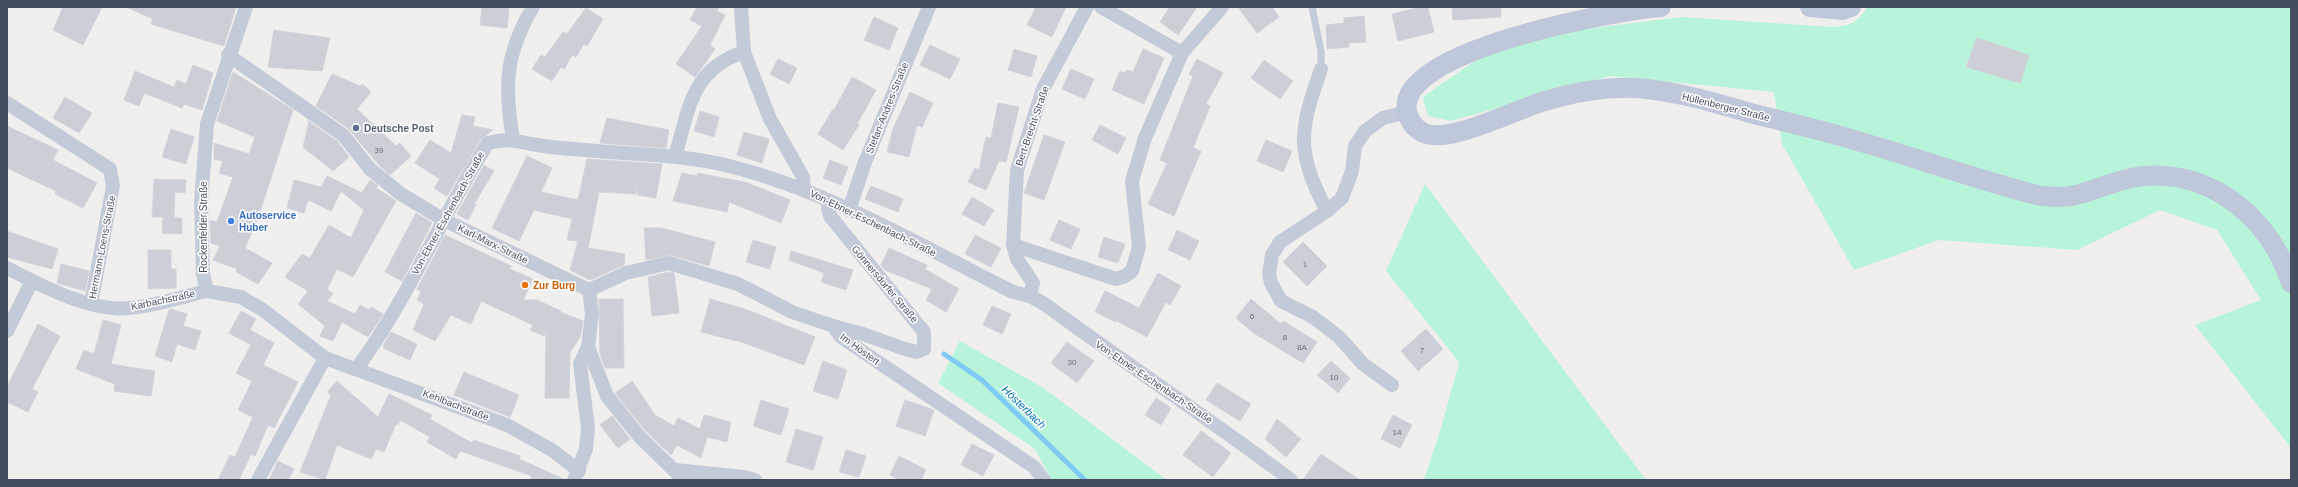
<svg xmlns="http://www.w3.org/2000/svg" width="2298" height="487" font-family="Helvetica,sans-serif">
  <rect width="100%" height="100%" fill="#f1efee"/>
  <!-- green -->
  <g fill="#b8f4d9">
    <path d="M1867 7H2291V448L2195 325 2261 300 2217 230 2160 210 2077 250 1939 240 1854 270 1782 144 1774 92 1611 76 1451 121 1428 116 1423 97 1479 58 1561 32 1681 17 1833 27C1851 25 1857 24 1867 7Z"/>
    <path d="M1425 184 1646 480H1424L1441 428 1459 362 1386 271Z"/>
    <path d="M960 341 1042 387 1167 480H1052L1035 449 938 383Z"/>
  </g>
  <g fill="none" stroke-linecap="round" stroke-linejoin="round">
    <!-- stream -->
    <path stroke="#80caf6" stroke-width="5" d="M944 354 982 380 1085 480"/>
  </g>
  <!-- building -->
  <g fill="#cdcfd7" stroke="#d2d3db">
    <path d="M63 7H102L83 45 53 30Z"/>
    <path d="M126 7H236L224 46 151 24 153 19Z"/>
    <path d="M482 7 509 8 507 28 480 25Z"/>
    <path d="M697 7H719L717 11 725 15 710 45 715 49 695 77 676 64 702 26 690 20Z"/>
    <path d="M1036 7H1066L1052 37 1027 25Z"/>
    <path d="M1170 7H1197L1178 35 1160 22Z"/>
    <path d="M1238 7H1272L1279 17 1257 33Z"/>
    <path d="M1421 7H1428L1434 32 1398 41 1392 14Z"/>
    <path d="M1452 7H1501V17L1453 20Z"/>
    <path d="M586 8 603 19 587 46 584 44 576 57 572 55 564 69 561 67 552 81 532 69 541 55 545 57 563 32 567 34Z"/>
    <path d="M1364 16 1366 42 1349 43V47L1327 49 1326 25 1344 23V18Z"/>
    <path d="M874 17 898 28 889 50 864 40Z"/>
    <path d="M274 30 330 38 322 71 268 67Z"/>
    <path d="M1977 38 2029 55 2020 83 1966 67Z"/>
    <path d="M930 45 960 59 950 79 920 65Z"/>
    <path d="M1014 49 1037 56 1031 77 1008 70Z"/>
    <path d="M1143 49 1164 58 1144 104 1112 90 1120 71 1124 73 1127 70 1133 72Z"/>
    <path d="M778 59 797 68 789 84 770 74Z"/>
    <path d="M1197 59 1223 73 1206 104 1210 106 1193 148 1201 151 1174 216 1148 204 1167 163 1160 160 1193 76 1189 74Z"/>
    <path d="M1264 60 1293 81 1280 99 1251 78Z"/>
    <path d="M193 65 213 73 202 110 184 104 182 108 144 93 139 106 124 100 135 71 174 87 177 80 186 84Z"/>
    <path d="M1071 69 1094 79 1085 99 1062 89Z"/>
    <path d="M233 72 293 110 258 218 245 248 272 263 258 284 236 272 237 269 213 260 220 246 211 243 210 220 217 222 233 177 219 173 223 161 214 159V143L249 154 255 137 217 121Z"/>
    <path d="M332 74 360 86 362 84 371 92 357 109 396 146 400 143 411 156 390 175 380 166 348 128 316 106Z"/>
    <path d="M852 77 876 90 857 124 859 125 843 150 818 134 833 109 834 110Z"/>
    <path d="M910 92 933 103 922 127 917 125 909 157 887 152 893 129Z"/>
    <path d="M65 97 92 113 79 133 53 118Z"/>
    <path d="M998 103 1019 107 1006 162 999 161 986 190 968 182 975 168 979 170 986 137 991 138Z"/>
    <path d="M700 111 719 117 714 137 694 131Z"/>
    <path d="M462 115 475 117 473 126 493 130 481 139 447 196 434 188 440 179 415 163 430 140 451 153Z"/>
    <path d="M607 118 669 130 666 148 600 143Z"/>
    <path d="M307 120 337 141 349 157 333 171 303 147 309 122Z"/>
    <path d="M1100 125 1126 138 1118 154 1092 140Z"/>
    <path d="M7 126 58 150 53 160 97 183 83 208 55 194 56 191 7 168Z"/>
    <path d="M171 129 194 137 186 164 162 157Z"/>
    <path d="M744 132 769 139 762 163 737 155Z"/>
    <path d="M1044 135 1065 142 1044 200 1024 193Z"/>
    <path d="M1266 140 1292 151 1283 172 1257 161Z"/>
    <path d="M527 156 552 168 541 192 578 200 587 159 662 164 656 198 638 195 637 187 636 194 599 192 588 248 625 254 624 265 590 280 570 270 578 241 567 240 572 219 534 210 519 241 492 228Z"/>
    <path d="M830 160 848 167 841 185 823 178Z"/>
    <path d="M484 165 494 171 474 204 476 205 468 220 457 214Z"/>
    <path d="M682 173 697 176 698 173 748 183 790 200 781 223 729 202 727 212 673 201Z"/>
    <path d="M327 176 362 193 370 180 378 186 376 188 396 201 353 277 337 269 327 289 333 294 327 301 355 314 360 305 369 310 371 307 383 314 368 337 342 322 333 341 320 336 325 326 298 304 308 291 285 277 302 254 310 258 329 225 351 238 364 210 341 191 331 211 308 200 304 213 287 208 294 180 321 187Z"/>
    <path d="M154 179 186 180 185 193 175 192 174 218H182V234L162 233 163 217H152Z"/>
    <path d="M871 186 903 199 898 212 865 199Z"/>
    <path d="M972 197 994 210 984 226 962 214Z"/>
    <path d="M416 213 432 223 402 281 385 272Z"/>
    <path d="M1059 220 1080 229 1071 249 1050 240Z"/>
    <path d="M644 228H661L715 242 709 266 671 255 646 260Z"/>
    <path d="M1177 230 1199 241 1190 260 1168 250Z"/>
    <path d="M7 231 58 249 52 269 7 257Z"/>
    <path d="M445 235 511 266 510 269 533 279 523 300H537L561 311 560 312 583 321 580 337 570 352 569 398H545L546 333 544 336 530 330 533 325 481 301 471 324 451 315 435 341 413 330 424 304 417 300 421 292 417 289Z"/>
    <path d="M975 235 1001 248 991 267 965 254Z"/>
    <path d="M1104 237 1125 244 1118 263 1098 257Z"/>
    <path d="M753 240 776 247 770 269 746 262Z"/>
    <path d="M1303 242 1327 266 1307 286 1283 262Z"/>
    <path d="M889 248 927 265 925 269 959 289 946 312 926 300 932 289 885 270 881 265Z"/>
    <path d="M148 250H171V269H176V288L148 289Z"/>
    <path d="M791 251 853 270 846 290 821 282 824 273 789 260Z"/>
    <path d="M61 264 89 271 85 291 57 283Z"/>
    <path d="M669 272 674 273 679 313 652 316 648 277Z"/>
    <path d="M1158 273 1181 286 1170 305 1166 302 1147 337 1117 321 1116 322 1095 312 1105 291 1139 308Z"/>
    <path d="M599 299H623L624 368H605L600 354Z"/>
    <path d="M710 299 745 309 815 337 804 365 736 340V341L701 332Z"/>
    <path d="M1251 299 1281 324 1283 321 1317 342 1303 363 1252 332 1236 318Z"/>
    <path d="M992 306 1011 314 1002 334 983 325Z"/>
    <path d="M171 309 187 314 183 326 201 331 195 350 177 344 172 362 155 356 169 310Z"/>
    <path d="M241 311 256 319 250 330 274 343 263 365 298 382 274 428 268 425 255 456 251 454 239 480H218L230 455 235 457 253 417 238 410 252 381 236 373 251 345 229 333Z"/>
    <path d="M103 320 121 325 111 364 155 371 151 396 114 391 115 384 76 369 84 350 94 354Z"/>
    <path d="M38 324 60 336 32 389 38 392 28 412 7 402V387Z"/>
    <path d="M1426 329 1443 349 1418 371 1401 351Z"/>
    <path d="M391 332 417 344 410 360 385 349 383 346Z"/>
    <path d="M1067 342 1094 361 1077 383 1051 363Z"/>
    <path d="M823 361 847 370 838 399 813 391Z"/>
    <path d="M1331 361 1350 378 1338 393 1317 375Z"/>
    <path d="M464 372 519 395 510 417 454 395Z"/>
    <path d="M337 381 378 417 389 394 432 415 430 419 472 443 474 440 520 456 519 459 566 480H530L532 476 460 451 456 459 427 442 430 437 400 420 398 425 396 424 384 452 376 449 371 459 337 445 325 480 300 472 331 395 327 392Z"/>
    <path d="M632 381 655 415 674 426 678 418 700 429 704 415 731 422 727 442 707 437 701 458 677 445 671 455 646 431 615 393Z"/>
    <path d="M1217 383 1251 404 1240 421 1206 400Z"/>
    <path d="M1156 398 1171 408 1161 425 1145 415Z"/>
    <path d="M761 400 789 409 781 435 753 426Z"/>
    <path d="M905 400 934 410 925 436 896 426Z"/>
    <path d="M1393 415 1412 425 1400 448 1381 439Z"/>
    <path d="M612 416 630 439 618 448 600 425Z"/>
    <path d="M1277 419 1301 439 1286 457 1265 439Z"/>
    <path d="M796 429 823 437 813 470 786 462Z"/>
    <path d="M1201 431 1231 453 1213 477 1183 455Z"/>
    <path d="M972 444 994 455 983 476 961 465Z"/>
    <path d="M846 450 866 456 859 477 839 472Z"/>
    <path d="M1321 454 1360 480H1303Z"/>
    <path d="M899 456 926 470 921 480H901L890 475Z"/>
    <path d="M278 461 294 469 288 480H269Z"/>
  </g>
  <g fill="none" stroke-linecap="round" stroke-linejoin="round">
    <!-- lane -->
    <path stroke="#c3cbd8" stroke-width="7" d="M1312 7 1321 51V69"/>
    <!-- street -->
    <g stroke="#c3cbd8" stroke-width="14">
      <path d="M246 7 207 124 201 202 203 274 207 291 241 297 263 310 325 358 507 425 552 450 579 471"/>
      <path d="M741 7 744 52 770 119 803 177 804 190"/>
      <path d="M1101 7 1182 53"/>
      <path d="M228 55 343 135 370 169 401 194 444 220 589 290 592 314 588 347 607 396 640 437 684 480"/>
      <path d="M1321 69C1315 88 1307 107 1305 126 1300 155 1313 185 1327 211"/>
      <path d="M7 103 110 169 113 186 91 304"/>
      <path d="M513 139C504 87 505 54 533 7"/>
      <path d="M675 156C689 110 691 69 744 52"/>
      <path d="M849 210 865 162 929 7"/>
      <path d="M1013 245 1116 279 1125 276 1132 271 1139 247 1132 181 1145 138 1182 53 1222 7"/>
      <path d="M7 268C40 285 90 312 129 308 155 306 181 297 207 291"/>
      <path d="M589 290 626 273 669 263 738 284 792 312 833 326 863 334 902 348 916 352 924 349V332L830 216 828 208 831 202"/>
      <path d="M1030 296 1033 283 1017 259 1013 245 1017 170 1043 89 1087 7"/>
      <path d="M833 326 841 337 1034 467 1044 480"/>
      <path d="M7 331 32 281"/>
      <path d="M357 368C409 298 441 216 488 143 509 137 517 142 538 145 554 148 570 149 586 150 634 155 682 154 729 166 830 191 921 246 1013 292L1030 296 1043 303C1125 363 1210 419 1291 480"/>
      <path d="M1392 385 1363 364 1339 337 1313 317 1281 301 1271 283 1269 274 1272 255 1280 242 1327 211 1342 198 1352 171 1355 146 1365 131 1383 118 1407 112"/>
      <path d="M676 470 744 477 755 480"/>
      <path d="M258 480 325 358"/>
      <path d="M574 480 586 449 588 428 580 364 588 347"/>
    </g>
    <!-- secondary -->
    <g stroke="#bfc7da" stroke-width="20">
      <path d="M1661 7C1619 10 1386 51 1408 115 1411 124 1418 131 1427 134 1453 142 1515 110 1542 102 1575 92 1612 85 1647 89 1683 93 1719 104 1754 114 1790 123 1826 131 1861 142 1921 159 1980 181 2041 196 2050 196 2062 198 2071 196 2096 191 2119 178 2144 176 2214 171 2270 219 2291 283"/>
      <path d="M1810 7 1842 10 1851 7"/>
    </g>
  </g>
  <!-- markers -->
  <circle fill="#5c6f8a" stroke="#fff" stroke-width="1.5" cx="356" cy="128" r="4"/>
  <circle fill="#3f7fe0" stroke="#fff" stroke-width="1.5" cx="231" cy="221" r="4"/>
  <circle fill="#e8710a" stroke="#fff" stroke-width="1.5" cx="525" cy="285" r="4"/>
  <g text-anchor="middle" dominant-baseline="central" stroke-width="3" stroke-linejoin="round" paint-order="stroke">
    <!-- number labels -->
    <g font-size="8" fill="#666e7c">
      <text x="379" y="150">39</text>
      <text x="1305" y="264">1</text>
      <text x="1252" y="316">6</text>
      <text x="1285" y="337">8</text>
      <text x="1302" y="347">8A</text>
      <text x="1422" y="350">7</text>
      <text x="1072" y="362">30</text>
      <text x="1334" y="377">10</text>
      <text x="1397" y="432">14</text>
    </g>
    <!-- street labels -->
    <g font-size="10" fill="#444e5e" stroke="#fff">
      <text transform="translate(1726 107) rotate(14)">Hüllenberger Straße</text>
      <text transform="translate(887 108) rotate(-68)">Stefan-Andres-Straße</text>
      <text transform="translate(1032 126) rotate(-71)">Bert-Brecht-Straße</text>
      <text transform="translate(448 213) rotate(-61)">Von-Ebner-Eschenbach-Straße</text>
      <text transform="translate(873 223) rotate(26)">Von-Ebner-Eschenbach-Straße</text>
      <text transform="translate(203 227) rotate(-90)">Rockenfelder Straße</text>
      <text transform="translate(493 244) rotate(26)">Karl-Marx-Straße</text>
      <text transform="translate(102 247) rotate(-79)">Hermann-Loens-Straße</text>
      <text transform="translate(885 284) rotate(50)">Gönnersdorfer Straße</text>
      <text transform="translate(163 300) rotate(-12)">Karbachstraße</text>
      <text transform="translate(860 349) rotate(36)">Im Höstert</text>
      <text transform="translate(1154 382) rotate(34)">Von-Ebner-Eschenbach-Straße</text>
      <text transform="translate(456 405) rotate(21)">Kehlbachstraße</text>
    </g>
    <!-- service labels -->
    <g font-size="10" font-weight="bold" fill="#4e5e75" stroke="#fff" text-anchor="start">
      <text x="364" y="128">Deutsche Post</text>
    </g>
    <!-- shop labels -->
    <g font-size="10" font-weight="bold" fill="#366cbe" stroke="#fff" text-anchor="start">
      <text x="239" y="215">Autoservice<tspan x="239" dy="12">Huber</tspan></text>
    </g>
    <!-- food labels -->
    <g font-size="10" font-weight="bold" fill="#c56008" stroke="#fff" text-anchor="start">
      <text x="533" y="285">Zur Burg</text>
    </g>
    <!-- water labels -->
    <g font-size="11" font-style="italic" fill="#0071b6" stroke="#fff">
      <text transform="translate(1024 407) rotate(44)">Hösterbach</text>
    </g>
  </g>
  <!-- border -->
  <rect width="2298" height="487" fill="none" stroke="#444e5e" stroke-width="16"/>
</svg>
